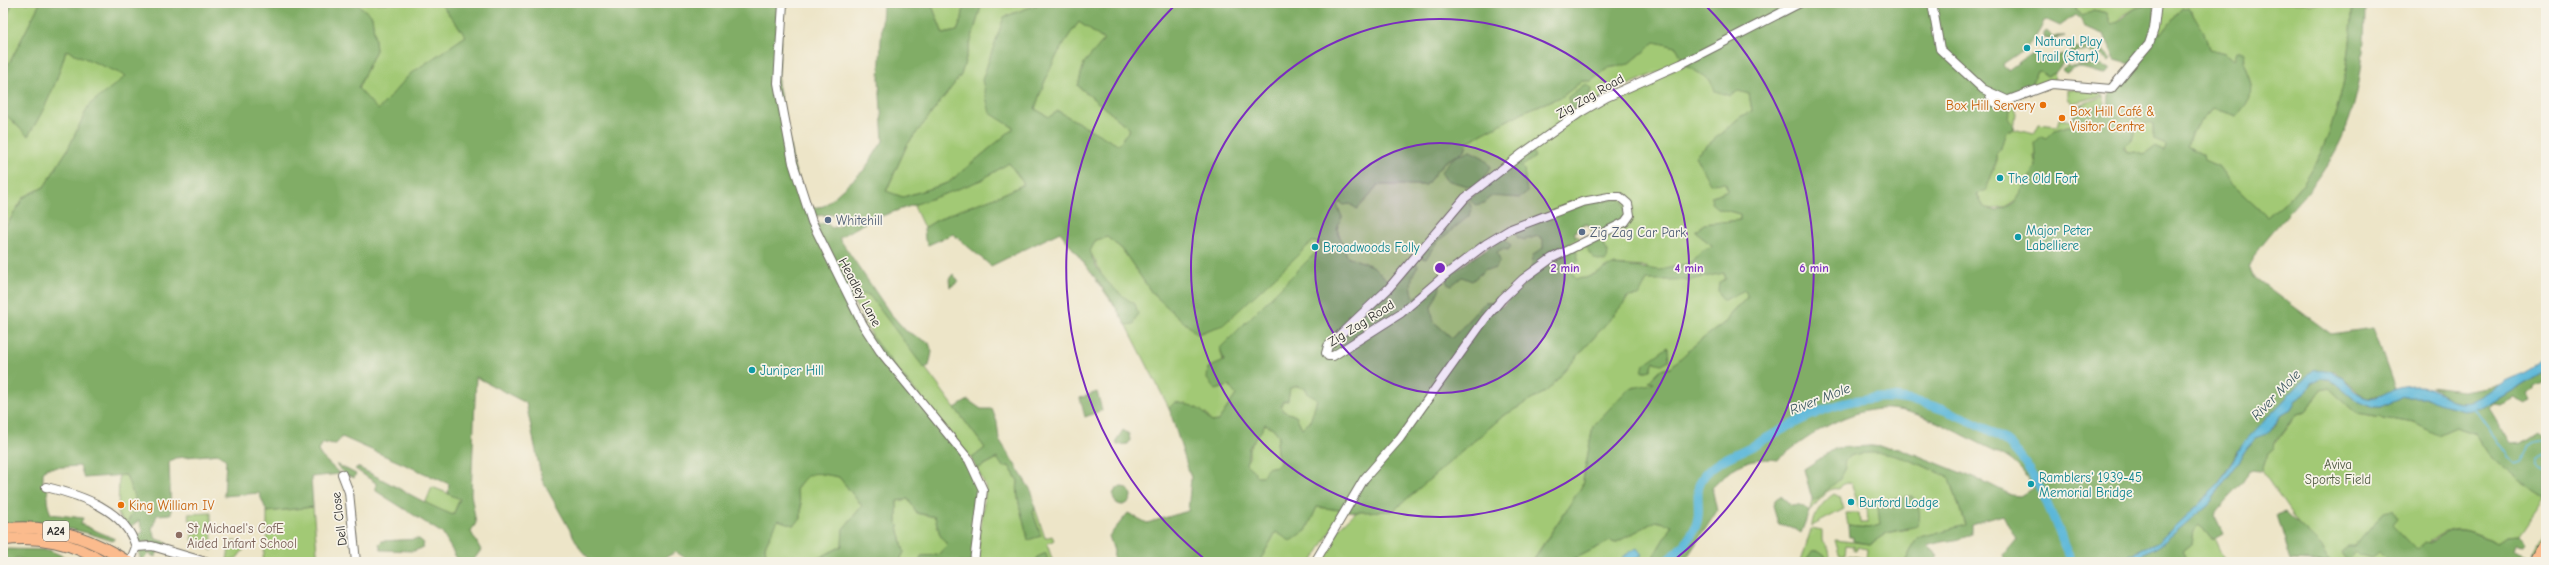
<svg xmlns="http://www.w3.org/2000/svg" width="2549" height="565" font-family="'Comic Neue',sans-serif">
  <rect width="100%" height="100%" fill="#f7f3e8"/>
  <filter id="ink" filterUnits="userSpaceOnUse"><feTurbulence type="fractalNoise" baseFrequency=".025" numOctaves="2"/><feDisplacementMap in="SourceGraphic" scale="8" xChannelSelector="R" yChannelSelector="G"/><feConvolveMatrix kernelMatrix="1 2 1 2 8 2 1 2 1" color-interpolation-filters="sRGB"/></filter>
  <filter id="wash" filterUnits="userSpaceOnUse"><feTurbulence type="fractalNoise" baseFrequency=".012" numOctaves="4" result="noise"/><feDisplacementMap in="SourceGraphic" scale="16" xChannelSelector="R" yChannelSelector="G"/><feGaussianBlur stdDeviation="0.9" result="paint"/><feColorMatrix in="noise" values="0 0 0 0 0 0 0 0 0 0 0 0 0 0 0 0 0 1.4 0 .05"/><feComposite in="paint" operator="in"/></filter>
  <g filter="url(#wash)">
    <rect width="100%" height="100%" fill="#ede5c8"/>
    <!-- green -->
    <g fill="#a2c974" stroke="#667a50">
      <path d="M12 3H40L10 62 3 68V29Z"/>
      <path d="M356 3H440L466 36 410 74 378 111 358 89 376 50 372 16Z"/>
      <path d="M931 3H964L962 19 957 31 943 34Z"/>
      <path d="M982 3H1041L1004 17 1014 128 948 183 903 197 886 192 907 145 961 75Z"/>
      <path d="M2077 3H2145L2122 16 2116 23 2111 24 2107 13 2093 10 2083 16 2076 10Z"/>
      <path d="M2159 3H2352C2353 59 2335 142 2301 186 2292 198 2278 207 2267 217L2232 184 2220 167 2203 160V155L2187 146 2192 132 2213 108 2237 116 2251 84 2244 64 2245 58H2236L2234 60 2226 53 2209 49C2206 34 2196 24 2192 10L2182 8 2161 35 2157 32Z"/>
      <path d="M1079 22 1104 40 1084 63 1078 86 1130 129 1118 146 1058 111 1049 117 1035 109C1045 77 1058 48 1079 22Z"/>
      <path d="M1655 42 1676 47 1684 61 1621 88 1484 179 1392 285 1374 267 1347 256 1337 229 1342 217 1337 205 1340 202 1349 204 1358 209C1366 199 1371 197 1377 185H1426L1443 163 1465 150 1467 142 1525 111 1563 96 1582 81H1591L1608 68 1629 64Z"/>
      <path d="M66 50 127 76 89 105 68 149 44 187 24 197 3 231V112L28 136C46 108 57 81 66 50Z"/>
      <path d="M1686 65 1710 80 1749 94 1752 111 1740 117 1695 156 1725 183 1728 190 1712 196 1717 208 1740 214V220L1704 224 1695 232 1713 246 1726 279 1722 300 1745 289 1748 298 1735 308 1724 323 1697 343 1670 368 1660 370 1649 381 1655 382 1644 388 1634 387 1593 426 1582 486 1534 558 1535 562H1320L1340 527 1356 512 1393 511 1503 416 1547 391 1625 302 1647 267 1613 265 1586 278 1576 279 1570 270 1575 247 1630 219 1511 227 1409 302 1395 287 1469 199 1560 128 1614 96Z"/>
      <path d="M2040 71 2047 76 2055 73 2054 81 2021 94 2032 86 2036 72Z"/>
      <path d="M2067 89 2098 91 2103 95 2073 103 2067 98Z"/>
      <path d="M2104 96V108L2097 106 2087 111 2082 104Z"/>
      <path d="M2013 106 2016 113 2014 129 2033 134 2038 124 2057 126 2059 119 2072 121 2075 109 2077 112 2074 124 2055 130 2034 156 2036 167C2022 190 2015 216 1983 207L1977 194 1986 190 1996 163V153C2006 141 2005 113 2013 106Z"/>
      <path d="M2135 118 2153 124V135L2167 145 2164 151 2144 154 2135 151 2127 153 2124 145C2137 141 2136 132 2133 120Z"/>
      <path d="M1009 163 1024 184C992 202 956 207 924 228L913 204 981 180Z"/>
      <path d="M1627 216 1593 234 1588 224 1578 227 1574 234 1579 237 1580 240 1496 302H1485L1452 338 1412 304 1514 231Z"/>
      <path d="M1107 237 1122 249 1152 293 1276 273 1313 241 1320 243 1321 247 1220 348 1229 385 1236 395 1218 421 1211 422 1206 414 1175 402 1169 408 1123 318 1096 280 1101 273 1090 251 1096 240Z"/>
      <path d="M857 294 869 295 876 302 985 448 971 459 877 344 851 297Z"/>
      <path d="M1297 386 1306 389 1317 399 1310 423 1302 428 1296 416 1283 411 1280 406 1283 401 1288 398 1290 388Z"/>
      <path d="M2329 388 2357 414 2414 423 2438 434 2456 427 2476 434 2491 457 2545 497 2519 535 2507 536 2497 543C2484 537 2463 525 2449 531 2439 534 2428 544 2416 550L2391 524 2384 512 2354 546 2356 551 2379 552 2388 562H2330L2321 545 2312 539 2297 522 2262 471 2268 453 2297 414 2306 412 2321 390Z"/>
      <path d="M1265 424 1273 428 1279 436C1276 446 1275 453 1281 461L1277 466 1267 468 1263 476H1255L1245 464 1249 458V448Z"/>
      <path d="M1869 446 1899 448 1906 458 1950 478 1965 526 1917 538 1905 562H1847L1848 555 1867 559 1868 549 1857 547V550H1854V546L1846 545 1845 555 1839 554 1835 540 1870 544 1887 533 1909 529 1880 525 1869 528 1848 526 1846 513H1859L1860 523H1868L1867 507 1859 508 1851 482 1843 484 1839 489C1825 486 1817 505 1809 512L1813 502 1804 469Z"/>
      <path d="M998 458 1009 466 1018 481C1015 499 1024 520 1028 539L1041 536 1033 513 1035 508 1045 538 1052 536 1054 540 1047 544 1053 562H976L985 494V485L977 469Z"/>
      <path d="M813 472 839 477 862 506 843 529 842 546 811 562H767L765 546 778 520 793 525 801 519V504L796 490 804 477Z"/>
      <path d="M119 475H126L135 499 132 502 133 511 127 524 118 515Z"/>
      <path d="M432 487 460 498 453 515 425 504Z"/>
      <path d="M1834 494 1840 497 1844 509 1812 526C1811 517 1825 499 1834 494Z"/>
      <path d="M908 499 917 513 935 517 940 535 947 545 938 555 922 556 919 562H899L904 552 897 522V501Z"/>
      <path d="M313 507 318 562H262L267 539V512Z"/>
      <path d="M1317 507 1343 510 1312 562H1259L1276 532 1306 531Z"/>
      <path d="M211 513 212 551 207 546 196 545 192 539V533H201V522L189 520 188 514Z"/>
      <path d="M1656 521 1672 525 1650 562H1568L1610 541 1615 543Z"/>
      <path d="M2200 525 2212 540 2215 538 2226 562H2188L2182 551 2192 543 2194 531Z"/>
      <path d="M2546 528C2546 535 2541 551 2533 552Z"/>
      <path d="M1811 529 1822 531V541C1829 547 1831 552 1829 562H1801Z"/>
      <path d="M236 541 245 548 236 559 227 560 230 542Z"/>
    </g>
    <!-- forest -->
    <g fill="#81ad66" stroke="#566c48" fill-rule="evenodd">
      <path d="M3 3H12L3 29Z"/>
      <path d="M40 3H356L372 16 376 50 358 88 378 110 410 74 466 36 440 3H783L778 83 793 163 813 225 826 223 832 228 842 225 839 214 814 216 811 208 824 206 864 170 883 141 879 79 883 3H931L943 34 957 31 962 19 964 3H982L961 75 907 145 886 191 903 197 948 183 1014 128 990 113 982 80 1004 17 1041 3H2077L2076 10 2083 16 2093 10 2107 13 2111 24C2124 22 2136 0 2154 5L2157 32 2161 35 2182 8 2189 7 2204 32 2209 49 2226 53 2234 60 2237 51H2245L2244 64 2251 84 2250 99 2237 116 2213 108 2192 132 2187 146 2203 155 2204 160 2220 167 2232 184 2267 217C2278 207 2292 198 2301 186 2335 141 2353 59 2352 3H2365C2365 78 2355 137 2305 195 2291 212 2254 248 2249 267L2254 277 2331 334 2373 328 2395 389 2384 395 2367 397 2359 393 2335 371 2313 370 2237 452 2217 486 2157 543 2114 562H2007L2004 555 2016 540 2003 515 1972 524V534C1958 542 1942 540 1927 546L1938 556 1934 562H1905L1917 538 1965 525 1950 478C1917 463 1886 446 1849 456L1844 463 1846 468 1840 479 1813 502 1804 469 1836 448 1869 446 1899 448 1989 484 2011 495 2020 496 2033 488C2018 458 2002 455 1973 440 1946 426 1911 407 1879 409 1841 412 1806 438 1777 460 1747 456 1733 466 1712 488L1717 511 1684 562H1650L1672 525 1656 521 1615 543 1610 541 1568 562H1535L1534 559 1582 486 1593 426 1627 390C1637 386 1644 387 1654 382L1649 381 1660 370 1670 368 1697 343 1724 323 1735 308 1748 298 1745 290 1722 301 1718 291 1719 282 1726 279 1724 273 1690 280H1647L1639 296 1627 297 1625 302 1547 391 1503 416 1393 511 1356 512 1317 507 1306 531 1290 541 1276 532 1259 562H1113L1114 551 1109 536 1128 513 1147 523 1188 511 1191 478 1169 408 1175 402C1191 405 1202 407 1211 422L1218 421 1236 395 1229 386 1216 390 1207 379 1208 368 1224 361 1220 348 1321 247 1320 243 1312 242 1223 325 1197 334 1152 293 1122 249 1107 237 1096 240 1090 251C1096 274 1116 293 1135 304L1138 313 1134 324 1126 325 1109 296 1060 232 991 266 953 234 928 245 925 240 924 228C955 207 992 202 1024 184L1009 163 981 180 948 193 870 220 839 238 890 313 906 331 929 343 932 352 929 366 924 368 869 295 857 294 847 299 857 318 968 461 980 489 972 562H919L921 556 938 555 947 545 940 535 935 517 917 513 908 499 897 501V522L904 552 899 562H811L842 546 843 529 862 506 839 477C815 473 809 468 796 490L801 504V519L793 525 778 520 765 546 767 562H691L676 552 657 562H592L581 550 542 480 526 403 476 377 471 494 476 523 471 532 481 550 472 562H459L442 533 376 491V483L355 469 357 467C390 482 420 502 453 515L460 499 448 494 449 484 342 437 336 444 323 443 318 451 322 457 340 474 311 477 313 507 267 512 259 493 224 496 226 460 219 454 175 458 169 462 171 514 157 515 152 529 156 539 166 542V546L147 542 137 543 135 537 143 532 139 520 131 527 127 524 133 511 132 502 135 499 126 475 84 478 80 466 47 468 43 473V485L48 489C46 499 47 505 51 514L83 518 81 524 115 539 112 541C71 526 47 525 3 526V231L24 197 44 187 68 149 89 105 126 76 66 50C57 82 46 108 28 136L3 112V68L10 62ZM2075 15 2081 20 2084 27 2104 34 2115 60 2130 64 2109 95 2108 108 2097 106 2087 111 2084 105H2076L2074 124 2055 130 2047 138 2042 136 2034 143 2036 167 2013 204 1997 211 1984 207 1977 194 1986 190 1996 163V153L2001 147 2006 132 2013 130 2014 125 2009 119 2010 109 2007 104 2032 86 2036 72 2040 71 2047 76 2055 73 2066 59 2065 55 2041 59 2035 53 2029 55 2008 70 2003 66 2004 63C2023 51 2036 42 2044 21L2047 20 2060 26ZM1079 22 1104 40 1084 63 1078 86 1130 129 1118 145 1058 111 1049 117 1035 109C1045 77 1058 48 1079 22ZM1655 42 1676 47 1686 65 1710 80 1715 91 1730 96 1738 91 1749 94 1752 111 1740 117 1695 156 1710 184 1725 183 1728 190 1712 196 1711 203 1717 208 1740 214V220L1704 224 1695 232 1713 246 1701 251 1690 263 1660 270 1613 265 1586 278 1576 279 1570 270 1579 261 1575 247 1533 275 1501 307 1496 302H1485L1452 338 1434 322 1431 307 1440 288 1439 283 1414 298C1410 285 1410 277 1418 266L1415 261 1394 287 1374 267 1347 256 1337 229 1342 217 1337 205 1340 202 1344 205 1350 204 1357 209C1365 199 1371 197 1377 185H1426L1443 163 1465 150 1467 142 1525 111 1563 96 1582 81H1591L1608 68 1629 64ZM2135 118H2139L2144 124 2151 122 2153 124 2154 140 2166 145 2164 151 2154 147 2144 154 2135 151 2127 153 2124 149V146C2136 141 2136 132 2133 120ZM1297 386 1306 389 1308 394 1317 399 1310 422 1302 428 1296 416 1283 411 1281 406 1283 401H1288L1290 388ZM1265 424 1273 428 1279 436C1276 446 1275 452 1281 462L1277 466 1267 468 1263 476H1255V472L1246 464C1249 458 1247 454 1249 448 1253 439 1261 434 1265 424Z"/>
      <path d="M2047 31 2052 36H2065L2052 39 2044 37V33Z"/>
      <path d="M2100 47 2111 59 2109 61 2101 55 2096 58 2089 51H2077L2075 54 2070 52 2069 48Z"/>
      <path d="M2095 64 2110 69 2106 74C2097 74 2088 68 2078 68 2073 68 2072 71 2066 72L2062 69 2068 65 2071 67Z"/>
      <path d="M1585 84 1591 88C1590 100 1586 103 1575 108L1569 103 1568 97Z"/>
      <path d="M1531 149 1535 157 1521 167 1524 169 1527 193 1520 198 1490 196 1485 203 1475 205 1469 199Z"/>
      <path d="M1470 151 1484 158 1491 167 1484 179 1474 188 1446 180 1441 172C1448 161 1457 154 1470 151Z"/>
      <path d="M1620 199 1624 204 1627 216 1623 221 1601 231 1590 228 1588 224H1582L1574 232 1576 237 1565 248 1532 270 1533 255 1543 248V239L1538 236 1525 240 1518 238 1514 231 1583 203Z"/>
      <path d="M1466 201 1470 203 1472 210 1469 216 1436 243 1426 259 1418 257Z"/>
      <path d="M1503 237 1511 246 1508 250 1502 249 1497 252 1500 261 1494 269H1486L1472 281 1462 277 1452 285 1447 283 1446 277Z"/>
      <path d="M1600 237 1607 251 1606 261C1592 261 1590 254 1584 243Z"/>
      <path d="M953 274 959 282 950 287 949 279Z"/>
      <path d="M1668 347 1669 360 1662 364 1654 362 1651 370 1642 372 1644 364Z"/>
      <path d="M2546 370V381L2535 386V390L2528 394 2532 402 2526 405 2514 398 2500 405 2494 404 2489 408 2511 444 2522 443 2541 431 2546 437V497L2519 480 2491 457 2476 434 2456 427 2438 435 2414 423 2357 414 2329 388 2321 390 2306 412 2297 414 2275 442 2274 448 2268 453 2262 471 2249 470C2244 486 2223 500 2214 515L2223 534 2212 540 2200 525 2194 531 2192 543 2182 551 2188 562H2130L2159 546 2210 503 2247 448 2256 438 2274 427 2282 415 2291 410 2296 399 2305 393 2311 384 2321 379H2330L2354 399 2373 407H2380L2404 397H2425L2448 406 2467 409 2483 408Z"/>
      <path d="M2498 385C2485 397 2465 408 2447 398 2442 395 2438 390 2432 387L2463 391Z"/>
      <path d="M1097 392 1102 410 1085 417 1080 398Z"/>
      <path d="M968 400 981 409H992L997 422 999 439 1032 492 1035 508 1033 513 1041 536 1028 540C1024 520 1015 499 1018 481L1009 466 1003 467 997 458 977 469 971 459 985 448 955 408Z"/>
      <path d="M1123 430 1129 434 1130 440 1128 444 1117 445 1116 441Z"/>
      <path d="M336 464 356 474 354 478 345 475Z"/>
      <circle cx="1122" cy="496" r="9"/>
      <path d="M1781 496 1791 505C1800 504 1803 505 1809 512L1801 533 1792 527 1778 524 1773 505 1777 498Z"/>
      <path d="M1912 496C1920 507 1921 513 1918 526L1887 533 1870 544 1853 541V537H1849L1848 526 1869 528 1880 525 1878 508C1888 498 1898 497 1912 496Z"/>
      <path d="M2393 510 2397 518 2392 524 2416 549 2424 542 2431 543C2458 521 2468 531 2497 543L2507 536 2519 535 2526 542 2524 545 2516 544 2514 550 2527 555 2530 562H2388L2379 553 2371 558 2360 555 2356 551 2347 561 2342 551 2348 546H2354L2384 512Z"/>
      <path d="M2285 512C2300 527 2323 542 2330 562L2291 560 2277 515Z"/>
      <path d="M419 539 424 543 422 548 414 551 381 550 379 544 382 541Z"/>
      <path d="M3 549 49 550 76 562H31L16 558 15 562H4Z"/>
      <path d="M138 550H159L155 557 149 554 141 562Z"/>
      <path d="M1818 550 1825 555 1827 562H1805L1813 551Z"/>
      <path d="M1046 553 1048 562H1036L1037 557Z"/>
    </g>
    <!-- water -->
    <g fill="#5bb7d9" stroke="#437182">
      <path d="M2546 356 2544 371 2483 408 2465 410 2437 403 2425 397H2404L2380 407H2373L2354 399 2330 379H2321L2311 384 2305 393 2296 399 2291 410 2282 415 2267 434 2256 438 2247 448 2210 503 2177 531 2159 546 2130 562H2114L2157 543 2217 486 2244 442 2313 370C2347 366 2343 391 2367 397 2378 400 2386 391 2396 389 2402 387 2410 386 2417 386 2435 385 2439 397 2455 401 2472 405 2485 394 2498 385 2507 378 2518 376 2527 371 2535 367 2539 361 2546 356Z"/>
      <path d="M1637 548 1642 555 1631 562H1626L1622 557Z"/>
    </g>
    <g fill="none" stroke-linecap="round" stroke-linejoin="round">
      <!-- stream -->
      <g stroke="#5bb7d9" stroke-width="1.5">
        <path d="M2474 408 2510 459 2516 464 2522 462C2529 453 2527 439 2542 439L2546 443"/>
        <path d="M2546 452 2538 460V466L2546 472"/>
      </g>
      <!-- river -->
      <path stroke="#5bb7d9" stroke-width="9" d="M1665 562C1679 551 1696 535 1698 517 1700 502 1694 488 1704 476 1716 459 1741 453 1758 443 1831 402 1877 380 1959 416 1976 423 1998 433 2011 446 2032 467 2045 497 2056 524 2062 537 2064 551 2074 562"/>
    </g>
  </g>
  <g filter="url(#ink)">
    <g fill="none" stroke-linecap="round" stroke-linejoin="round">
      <defs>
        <g id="minor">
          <path d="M783 3 778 83 793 163 812 222 863 325 880 351 969 460 983 490 974 562"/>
          <path d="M1932 3 1940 49 1983 89 2009 101"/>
          <path d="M1989 92 1992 101 1998 104 2052 84 2111 89 2149 44 2154 29 2157 3"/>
          <path d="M342 474 349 492 356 562"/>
          <path d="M46 487C80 495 125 509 136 547L130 562"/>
          <path d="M136 547 152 546 206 562"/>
          <path d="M1315 562 1364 479 1400 438 1485 319 1502 299 1523 279 1552 258 1625 222 1630 215 1628 204 1620 197H1609L1582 202 1511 229 1486 244 1444 276 1401 313 1333 356H1328L1326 353 1328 346 1388 289 1465 198 1523 153 1581 112 1607 97 1681 64 1800 3"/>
        </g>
        <path id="major" d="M2536 562 2546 542"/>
        <g id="highway">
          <path d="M3 529C49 523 90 537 128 562"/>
          <path d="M3 540C36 535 75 543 102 562"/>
        </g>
      </defs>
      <!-- minor casing -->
      <use href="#minor" stroke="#6f6c62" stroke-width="10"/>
      <!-- major casing -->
      <use href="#major" stroke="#6f6c62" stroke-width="12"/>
      <!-- highway casing -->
      <use href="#highway" stroke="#6f6c62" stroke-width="13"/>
      <!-- minor -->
      <use href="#minor" stroke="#fff" stroke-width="8"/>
      <!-- major -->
      <use href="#major" stroke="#fbbb8d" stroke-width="10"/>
      <!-- highway -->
      <use href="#highway" stroke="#fbbb8d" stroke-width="11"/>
    </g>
  </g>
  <!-- distance rings -->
  <circle cx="1440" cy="268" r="125" fill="#7b2cbf" fill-opacity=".12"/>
  <g fill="none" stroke="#7b2cbf" stroke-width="2">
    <circle cx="1440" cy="268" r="125"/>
    <circle cx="1440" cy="268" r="249"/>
    <path d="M1207 561A374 374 0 0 1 1176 4M1704 4A374 374 0 0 1 1673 561"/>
  </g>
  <!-- markers -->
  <g fill="#0f9aa8" stroke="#f7f3e8" stroke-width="1.5">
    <circle cx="2027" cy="48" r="4"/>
    <circle cx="2000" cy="178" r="4"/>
    <circle cx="2018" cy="237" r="4"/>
    <circle cx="1315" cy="247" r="4"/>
    <circle cx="752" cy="370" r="4"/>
    <circle cx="2031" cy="484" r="4"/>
    <circle cx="1851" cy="502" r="4"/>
  </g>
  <g fill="#e8710a" stroke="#f7f3e8" stroke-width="1.5">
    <circle cx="2043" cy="105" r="4"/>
    <circle cx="2062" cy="118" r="4"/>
    <circle cx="121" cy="505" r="4"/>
  </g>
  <g fill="#5c6f8a" stroke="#f7f3e8" stroke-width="1.5">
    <circle cx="828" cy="220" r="4"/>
    <circle cx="1582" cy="232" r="4"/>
  </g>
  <circle fill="#8d6e63" stroke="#f7f3e8" stroke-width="1.5" cx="179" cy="535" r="4"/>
  <g text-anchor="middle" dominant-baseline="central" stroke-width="3.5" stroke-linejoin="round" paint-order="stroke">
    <!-- shield labels -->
    <rect fill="#f7f3e8" stroke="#686764" stroke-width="1" x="43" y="521" width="26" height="20" rx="3"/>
    <g font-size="12" font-weight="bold" fill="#2b2b2b">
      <text x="56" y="531">A24</text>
    </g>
    <!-- culture labels -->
    <g font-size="13" fill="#0d838f" stroke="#f7f3e8" text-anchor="start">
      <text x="2035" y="41">Natural Play<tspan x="2035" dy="15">Trail (Start)</tspan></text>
      <text x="2008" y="178">The Old Fort</text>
      <text x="2026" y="230">Major Peter<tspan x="2026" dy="15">Labelliere</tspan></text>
      <text x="1323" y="247">Broadwoods Folly</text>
      <text x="760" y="370">Juniper Hill</text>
      <text x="2039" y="477">Ramblers' 1939-45<tspan x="2039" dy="15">Memorial Bridge</tspan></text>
      <text x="1859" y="502">Burford Lodge</text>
    </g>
    <!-- street labels -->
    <g font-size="13" fill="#2b2b2b" stroke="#f7f3e8">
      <text transform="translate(1590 96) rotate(-30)">Zig Zag Road</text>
      <text transform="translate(860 292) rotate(62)">Headley Lane</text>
      <text transform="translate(1361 323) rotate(-32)">Zig Zag Road</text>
      <text transform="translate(339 519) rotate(-97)">Dell Close</text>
    </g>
    <!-- food labels -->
    <g font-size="13" fill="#c56008" stroke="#f7f3e8" text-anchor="start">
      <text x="2035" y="105" text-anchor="end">Box Hill Servery</text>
      <text x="2070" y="111">Box Hill Café &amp;<tspan x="2070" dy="15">Visitor Centre</tspan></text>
      <text x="129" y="505">King William IV</text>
    </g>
    <!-- service labels -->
    <g font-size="13" fill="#4e5e75" stroke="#f7f3e8" text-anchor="start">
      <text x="836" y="220">Whitehill</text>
      <text x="1590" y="232">Zig Zag Car Park</text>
    </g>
    <!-- park labels -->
    <g font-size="13" fill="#4f5a41" stroke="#f7f3e8">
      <text x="2338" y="464">Aviva<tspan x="2338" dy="15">Sports Field</tspan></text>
    </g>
    <!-- education labels -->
    <g font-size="13" fill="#785e54" stroke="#f7f3e8" text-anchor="start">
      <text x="187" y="528">St Michael's CofE<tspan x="187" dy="15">Aided Infant School</tspan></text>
    </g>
    <!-- water labels -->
    <g font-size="14" font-style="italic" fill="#39555f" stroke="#f7f3e8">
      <text transform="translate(2276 395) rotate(-46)">River Mole</text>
      <text transform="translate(1820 399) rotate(-21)">River Mole</text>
    </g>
  </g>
  <circle cx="1440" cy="268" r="6" fill="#7b2cbf" stroke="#f7f3e8" stroke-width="2"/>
  <g font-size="12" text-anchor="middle" font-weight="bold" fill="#7b2cbf" stroke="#f7f3e8" stroke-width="3.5" stroke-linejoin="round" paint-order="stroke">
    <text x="1565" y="272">2 min</text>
    <text x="1689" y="272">4 min</text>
    <text x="1814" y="272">6 min</text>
  </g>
  <!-- margin -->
  <rect width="2549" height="565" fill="none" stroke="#f7f3e8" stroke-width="16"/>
</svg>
